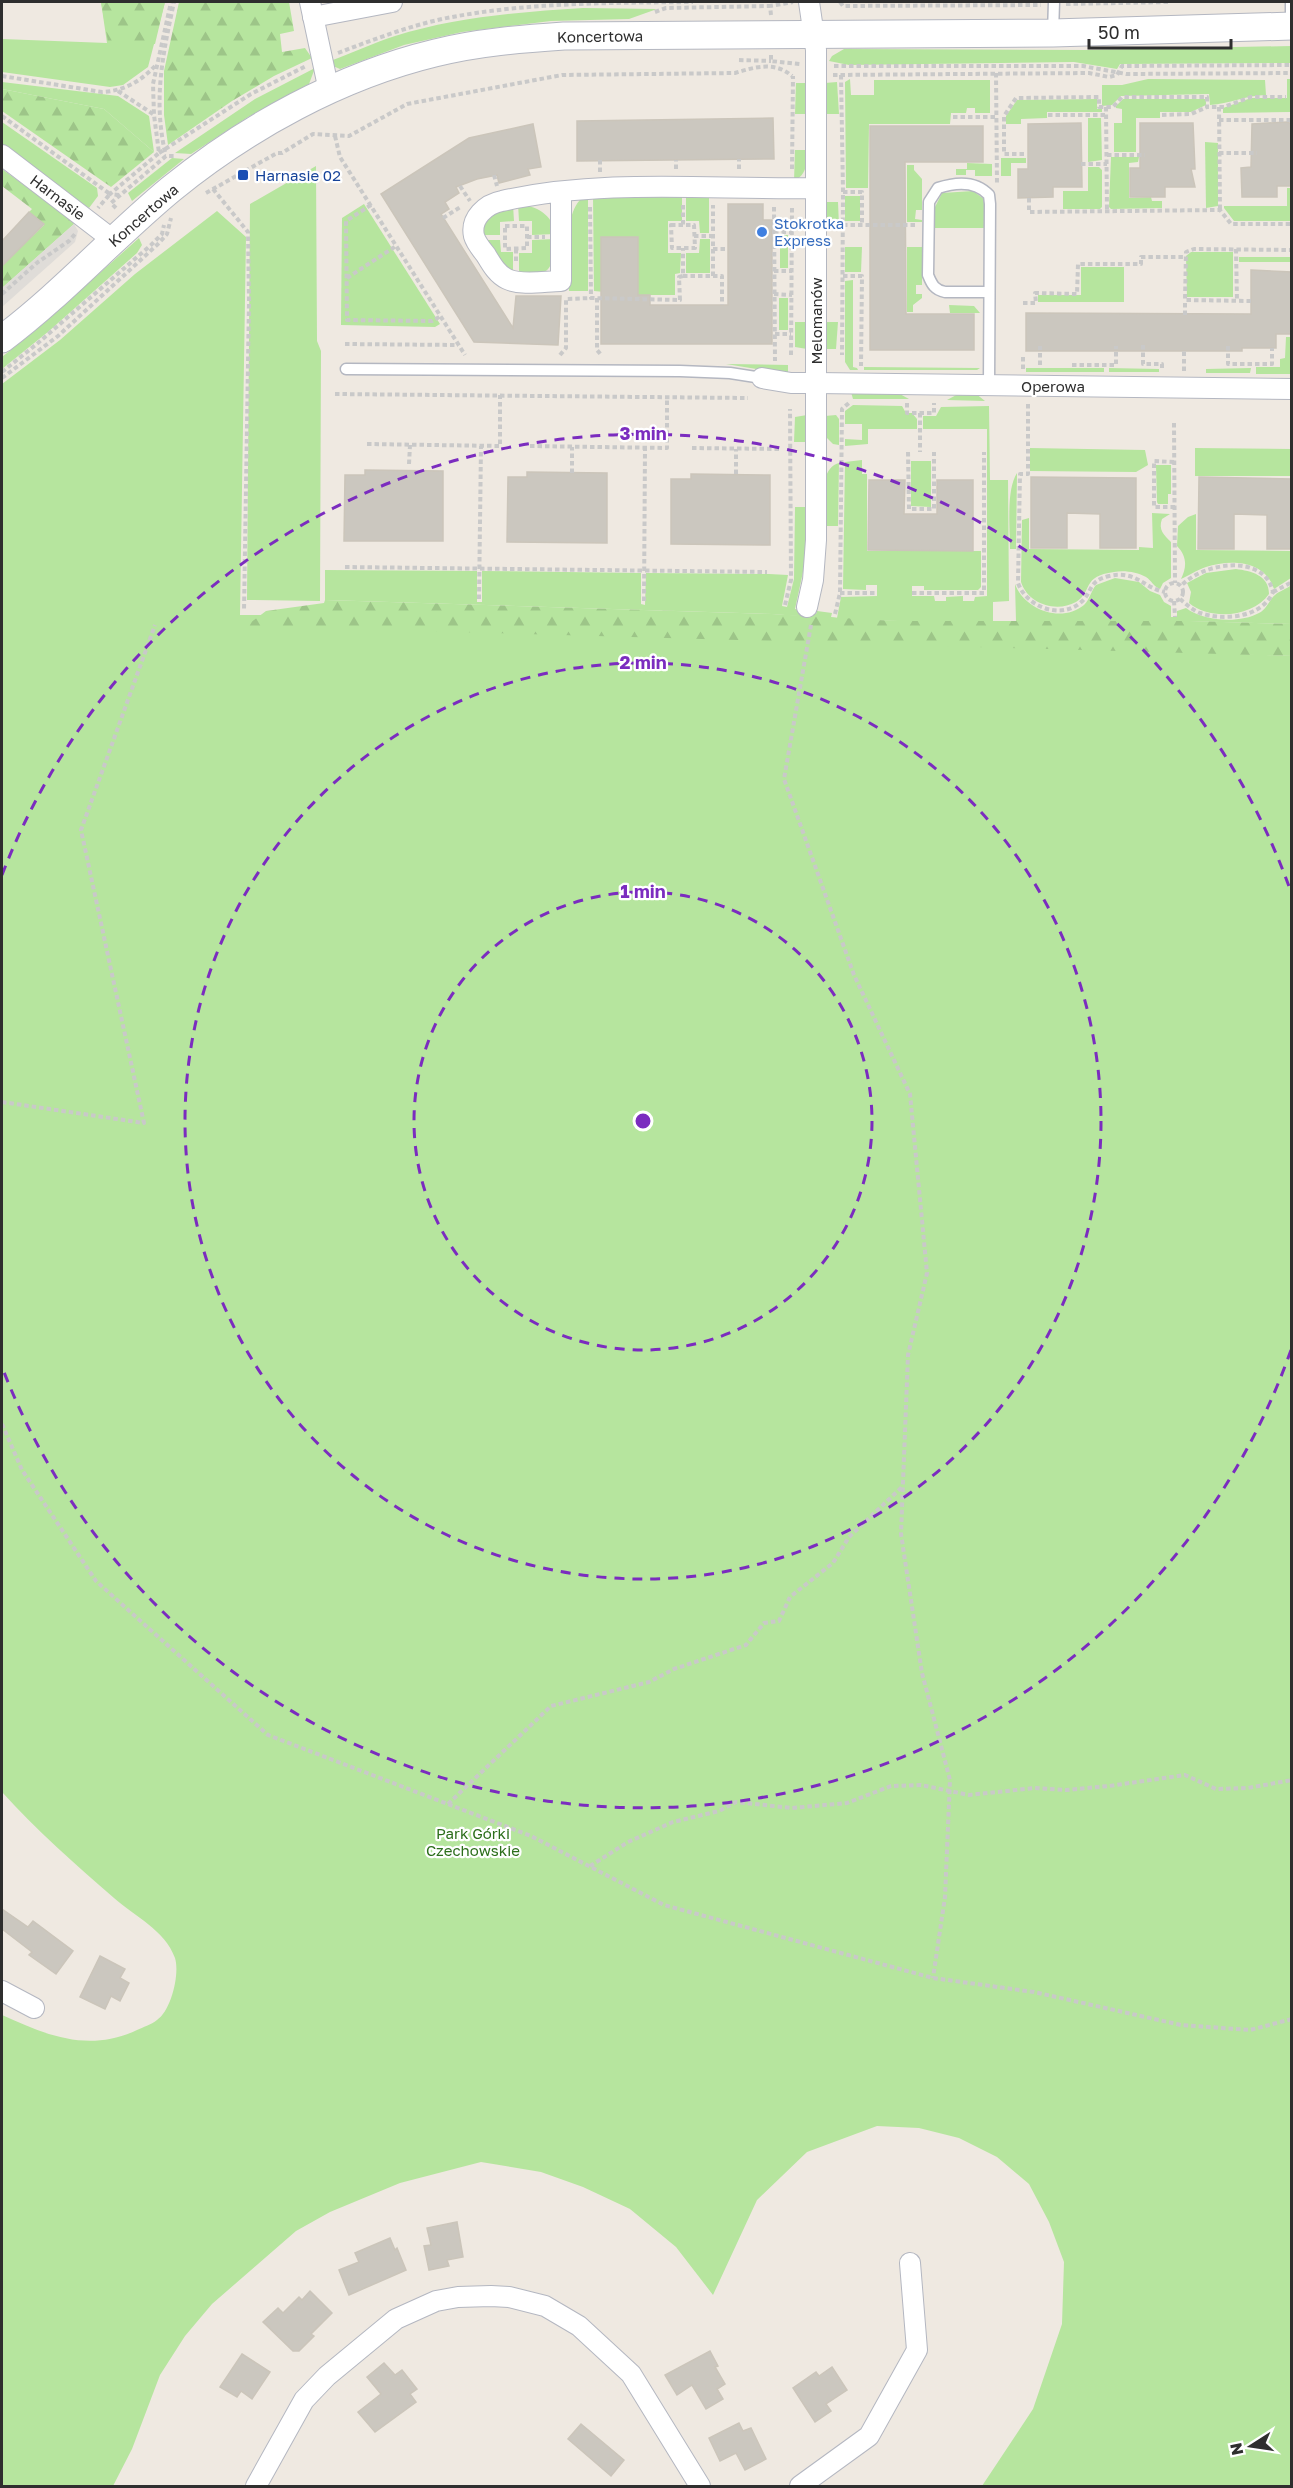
<svg xmlns="http://www.w3.org/2000/svg" width="1293" height="2488" font-family="'Golos Text',sans-serif">
  <defs>
    <pattern id="forest-firs" width="22" height="20" patternUnits="userSpaceOnUse" patternTransform="scale(1.5)"><rect width="22" height="20" fill="#b6e59e"/><path d="M5 1l3.5 6h-7zM16 11l3.5 6h-7z" fill="#9dc588"/></pattern>
  </defs>
  <rect width="100%" height="100%" fill="#efe9e1"/>
  <!-- green -->
  <g fill="#b6e59e">
    <path d="M101 2H165L148 67 123 85 110 87 2 72V39L107 43Z"/>
    <path d="M583 8 657 9 629 19 551 21 462 32 404 45 340 69 333 66 330 61C352 53 373 43 395 36 456 17 520 12 583 8Z"/>
    <path d="M1291 46V63L1120 64 1117 69 1074 62 849 65 829 61 832 56 844 49 1088 50Z"/>
    <path d="M315 68 309 84 248 117 191 154 175 153 255 99Z"/>
    <path d="M850 79 851 95H874V80H990V113H975V108H967L966 113H951L950 124H869L868 188H846L845 82Z"/>
    <path d="M1148 79 1265 80 1266 95C1246 95 1229 104 1210 105L1209 94 1121 96 1112 105 1102 106V85H1122Z"/>
    <path d="M1287 79H1291V112L1223 113V108L1251 98H1287Z"/>
    <path d="M2 82 118 96 149 116 154 152 104 109 2 89Z"/>
    <path d="M837 82 839 114H825V83Z"/>
    <path d="M796 83H807L806 114H795Z"/>
    <path d="M1097 99V109H1102V112H1047V118L1021 119V124H1006V116L1017 100Z"/>
    <path d="M1123 99H1206V105L1191 112H1160V118H1136V152H1114V123H1122V109L1116 108V106Z"/>
    <path d="M1088 118H1101L1102 160 1088 162Z"/>
    <path d="M2 122 97 188 98 196 89 208 2 146Z"/>
    <path d="M1205 142 1218 143V206L1206 208Z"/>
    <path d="M795 150H806C807 164 807 174 794 181Z"/>
    <path d="M1111 157H1139L1138 162 1129 163V198L1151 197 1152 201H1162V208L1111 209 1109 207Z"/>
    <path d="M172 158 184 159 132 201 128 193Z"/>
    <path d="M1001 158H1026V163H1011V176H1001Z"/>
    <path d="M967 163 992 164V176H975V170H966V175H956V169H967Z"/>
    <path d="M907 165H914V170L922 179V210H916L915 219 922 220V222H907Z"/>
    <path d="M316 166 317 341 321 351 320 601 247 600 250 204Z"/>
    <path d="M1088 167H1099L1102 170V207L1100 209H1063V191H1088Z"/>
    <path d="M1287 188H1291V221H1234L1224 208V206H1287Z"/>
    <path d="M973 191 984 199 986 228H935V207L942 193Z"/>
    <path d="M588 195V291H569C569 269 561 203 588 195Z"/>
    <path d="M593 195H682V221H668V253H681L680 273 675 274V295H638L594 291Z"/>
    <path d="M709 195V233H700L699 221H686V196Z"/>
    <rect x="845" y="196" width="15" height="25"/>
    <path d="M826 202H838L839 226 827 219 824 204Z"/>
    <path d="M364 204 440 324 435 327 341 325 342 218Z"/>
    <path d="M518 204C536 206 553 214 555 234L532 235V221H519Z"/>
    <path d="M513 205 514 221 500 222V235H482L480 228 486 215Z"/>
    <path d="M217 211 246 237 240 615H314L1291 656V2486H982L1033 2409 1062 2324 1064 2262 1049 2222 1029 2184 997 2157 959 2138 919 2128 877 2126 807 2152 757 2200 713 2295 676 2247 630 2209 583 2187 541 2172 481 2162 400 2183 330 2212 296 2231 212 2304 185 2336 160 2375 132 2449 113 2486H2V2015C46 2035 88 2053 137 2030 143 2027 151 2025 157 2020 171 2011 180 1974 175 1958 165 1930 134 1916 114 1898 75 1864 36 1830 2 1792V384L60 340 135 274Z"/>
    <rect x="780" y="235" width="8" height="33"/>
    <path d="M139 238 142 245 137 253 49 331 2 369V357L37 329Z"/>
    <path d="M555 239C551 271 553 275 519 274V253H532V240Z"/>
    <path d="M700 239H710V273H686V253H699Z"/>
    <path d="M484 240H500L501 252H513V274L505 270Z"/>
    <path d="M845 247H862L861 272H845Z"/>
    <path d="M907 247H922V285H916V294H922V298L913 305V312H907Z"/>
    <path d="M1191 252H1233V297H1187L1186 256Z"/>
    <rect x="1239" y="257" width="52" height="5"/>
    <path d="M1081 267H1124V302H1038V295H1081Z"/>
    <path d="M853 280V367L857 368 858 370H850L845 362V281Z"/>
    <rect x="779" y="298" width="9" height="32"/>
    <path d="M949 305 974 306 980 313H950Z"/>
    <path d="M795 322H807V349L795 347Z"/>
    <path d="M825 322H838L836 349H825Z"/>
    <path d="M1286 337H1291V374H1256V367H1280V359L1285 358Z"/>
    <path d="M726 364 788 365V373H780Z"/>
    <path d="M864 367 980 368 977 370H864Z"/>
    <rect x="1026" y="368" width="78" height="4"/>
    <path d="M1109 368 1159 369V372H1109Z"/>
    <path d="M1251 368 1250 373H1206V369Z"/>
    <path d="M851 392 898 393 909 399H853Z"/>
    <path d="M960 393H975L985 401 947 400Z"/>
    <path d="M853 405 902 406 906 413H912L917 419V429H868V444L845 446V439L862 440V424H845V411Z"/>
    <path d="M989 406 990 480H1008L1009 601 993 602V623L850 620 772 614 325 600V570L477 571V602H482V571L641 573V604L645 605 646 573 769 574 788 575 782 606 787 607 794 579 795 507H808L806 558 795 609 816 614 817 611 832 613 831 617 837 618 841 597 877 596V585H866V590L843 589 845 462 862 460V474H867V551H981V587L978 590H924V586H912V596H934L935 601H946V597L963 596V601H974L975 597 987 596V429H923V416H936L941 407Z"/>
    <path d="M807 415V442H794L795 417Z"/>
    <path d="M836 415 839 419V445L833 444 825 436V416Z"/>
    <path d="M1030 448 1145 450 1148 465 1136 472 1030 471Z"/>
    <path d="M1195 448 1291 449V476H1195Z"/>
    <path d="M911 461H931V507L911 506Z"/>
    <path d="M839 463 838 526H825C825 508 817 469 839 463Z"/>
    <path d="M1156 465H1171V494H1168V504H1158L1157 502Z"/>
    <path d="M1017 473 1016 549H1010C1010 528 1006 490 1017 473Z"/>
    <path d="M1152 513 1170 514 1162 519C1158 530 1164 535 1171 542V578L1163 583 1160 589C1153 586 1152 581 1146 577 1137 572 1124 570 1114 572 1081 576 1093 592 1076 602 1056 613 1028 604 1021 582L1022 520 1029 518V549L1139 550V547L1153 548Z"/>
    <path d="M1196 514V550L1291 551V578L1274 589C1265 560 1230 559 1206 567 1197 570 1188 576 1181 579 1187 567 1187 556 1177 546L1178 526 1188 517Z"/>
    <path d="M1236 569C1251 571 1269 575 1269 594 1253 617 1211 621 1189 603L1191 592 1187 583 1206 573Z"/>
    <path d="M1115 578 1139 582 1150 591 1160 595 1164 602 1171 606V617H1177V611L1186 608C1203 621 1239 624 1259 613 1267 609 1269 600 1275 595 1279 591 1287 589 1291 585V624L1184 621H1016L1015 584C1024 609 1061 624 1084 605 1090 599 1091 591 1096 585Z"/>
  </g>
  <!-- forest -->
  <g fill="url(#forest-firs)">
    <path d="M101 2H165L155 44 108 42Z"/>
    <path d="M179 2H289L294 31 280 34 282 52 305 48 312 58 274 76 232 101 168 145 164 115V71Z"/>
    <path d="M2 89 104 109 154 152 111 187 2 111Z"/>
    <path d="M2 169 72 220 74 224 2 288V265L44 225 29 212 32 209 2 186Z"/>
    <path d="M325 600 772 614 895 621H1190L1291 624 1292 656 246 626 266 611 324 603Z"/>
  </g>
  <!-- plaza -->
  <path fill="#dfdcd8" d="M74 224 78 231 75 242 2 307V288Z"/>
  <!-- building -->
  <g fill="#cbc7bf" stroke="#cbc5ba" stroke-width="1.5">
    <path d="M773 118 774 159 577 161V121Z"/>
    <path d="M1287 122 1292 124V186H1277V197H1242L1241 168 1251 167 1252 124Z"/>
    <path d="M1081 123 1082 187H1053V197L1018 198V169H1028V124Z"/>
    <path d="M1140 123H1193L1195 169H1191L1195 187H1165V197H1130V168H1140Z"/>
    <path d="M533 124 541 167 528 169 530 175 499 183 497 175 477 179 456 187 459 193 445 202 449 209 441 214 513 328 516 296H561L558 345 474 342 381 194 469 138Z"/>
    <path d="M870 126H983V162H905L906 314H974V350H870Z"/>
    <path d="M728 204H763V220H772V344H601V237H638V295H650V305H728Z"/>
    <path d="M29 212 44 224 2 266V241Z"/>
    <path d="M1251 270 1292 272V334H1276V348H1242V351H1026V313L1251 314Z"/>
    <path d="M365 470 443 471V541H344L345 475H365Z"/>
    <path d="M527 472 607 473V543L507 542 508 477H527Z"/>
    <path d="M691 474 770 475V545L671 544V479H691Z"/>
    <path d="M1031 477 1136 478V548H1100V514L1067 513V548H1031Z"/>
    <path d="M1199 477 1292 479V549H1267V515L1234 514V549H1198Z"/>
    <path d="M869 480H905L904 514H937V480H973V551L868 550Z"/>
    <path d="M2 1909 28 1927 33 1921 73 1951 56 1974 29 1955 32 1952 2 1929Z"/>
    <path d="M100 1956 125 1969 120 1978 129 1983 120 2001 111 1996 105 2009 80 1997Z"/>
    <path d="M457 2222 463 2257 447 2260 449 2266 429 2270 424 2246 431 2245 427 2228Z"/>
    <path d="M390 2238 395 2250 397 2248 406 2270 349 2295 339 2270 359 2262 355 2253Z"/>
    <path d="M310 2291 332 2313 311 2334 314 2336 299 2351H293L263 2322 278 2308 283 2313 299 2297 302 2300Z"/>
    <path d="M710 2351 718 2366 715 2367 725 2384 717 2389 723 2399 706 2409 692 2385 677 2395 665 2375Z"/>
    <path d="M242 2354 270 2372 252 2399 241 2391 237 2397 220 2387Z"/>
    <path d="M384 2363 395 2375 402 2370 417 2389 410 2394 416 2402 375 2432 358 2412 381 2394 367 2377Z"/>
    <path d="M832 2367 847 2390 826 2404 831 2411 815 2422 793 2388 816 2372 819 2376Z"/>
    <path d="M739 2423 743 2431 751 2428 766 2459 745 2470 736 2453 720 2461 709 2438Z"/>
    <path d="M581 2424 624 2460 611 2476 568 2439Z"/>
  </g>
  <g fill="none" stroke-linecap="round" stroke-linejoin="round">
    <defs>
      <g id="lane">
        <path d="M1291 2V26"/>
        <path d="M1053 33 1054 2"/>
        <path d="M346 369 680 371 730 373 762 378"/>
        <path d="M989 386 990 204 989 195C975 180 956 182 938 188L929 202 928 275C932 285 935 290 945 292H989"/>
      </g>
      <g id="street">
        <path d="M310 2 329 91"/>
        <path d="M313 17 392 2"/>
        <path d="M2 155 113 240"/>
        <path d="M561 192V281C546 281 521 286 507 279 497 274 492 265 486 255 482 250 476 243 474 236 470 218 486 204 502 201 604 178 712 190 816 188"/>
        <path d="M762 378 791 383H815L1292 389"/>
        <path d="M807 607 813 580 816 540V50L809 2"/>
        <path d="M2 1991 34 2008"/>
        <path d="M256 2486 304 2400 327 2376 396 2319 436 2301 458 2297 491 2296 509 2297 545 2306 579 2326 631 2374 700 2486"/>
        <path d="M800 2486 869 2436 917 2350 910 2263"/>
      </g>
      <path id="secondary" d="M2 339C62 294 113 237 171 189 247 127 340 76 435 53 478 42 522 39 565 36L1053 33 1292 26"/>
    </defs>
    <!-- lane casing -->
    <use href="#lane" stroke="#b4b7c1" stroke-width="13"/>
    <!-- street casing -->
    <use href="#street" stroke="#b4b7c1" stroke-width="22"/>
    <!-- secondary casing -->
    <use href="#secondary" stroke="#b4b7c1" stroke-width="29"/>
    <!-- path -->
    <g stroke="#c9c9c9" stroke-width="4" stroke-dasharray="4.5 3" stroke-linecap="butt">
      <path d="M840 2 843 6 1041 5"/>
      <path d="M1066 4 1170 2"/>
      <path d="M655 12 666 8 770 6"/>
      <path d="M771 15 770 6 793 2"/>
      <path d="M338 53C372 40 406 27 442 19 525 2 609 3 693 2"/>
      <path d="M771 55V61L800 64"/>
      <path d="M739 60 771 61"/>
      <path d="M834 66H1083L1126 74 1292 73"/>
      <path d="M996 73 997 183"/>
      <path d="M833 75 1089 73 1109 77 1117 75 1122 66 1292 65"/>
      <path d="M841 75 843 192 842 355"/>
      <path d="M2 76 102 92C123 91 140 82 155 66"/>
      <path d="M118 91 153 114"/>
      <path d="M1106 107 1107 211"/>
      <path d="M1219 107 1220 210"/>
      <path d="M1048 115H1107"/>
      <path d="M1162 115 1191 114 1207 107"/>
      <path d="M2 116 110 194 98 208"/>
      <path d="M953 117H996"/>
      <path d="M1219 120H1292"/>
      <path d="M335 136 340 157 465 355"/>
      <path d="M165 152C153 98 163 54 174 2"/>
      <path d="M159 153 251 94 306 66"/>
      <path d="M1219 153H1257"/>
      <path d="M1024 154H1004V116L1016 98 1099 97V107H1113L1122 97H1207V107H1224L1251 97H1286"/>
      <path d="M1107 155H1145"/>
      <path d="M1081 164H1107"/>
      <path d="M676 169V160"/>
      <path d="M739 169V159"/>
      <path d="M792 169 793 76"/>
      <path d="M600 172V160"/>
      <path d="M494 175 497 186"/>
      <path d="M460 186 470 201"/>
      <path d="M213 189 248 232 249 302 244 611"/>
      <path d="M843 192H862V225"/>
      <path d="M206 193 277 153H282L313 134 349 136 407 104 562 75 735 73C755 67 775 61 792 76"/>
      <path d="M119 195 110 194 159 153 154 115 153 84 171 2"/>
      <path d="M1029 198V212L1220 210 1231 224H1292"/>
      <path d="M371 205 346 221 347 320 432 321 441 316"/>
      <path d="M683 205V225"/>
      <path d="M590 207 591 298 680 300 679 277 683 276V248"/>
      <path d="M774 207 775 361"/>
      <path d="M116 208 111 203 166 156H176"/>
      <path d="M443 218 462 206"/>
      <path d="M671 225H694L695 248H672Z"/>
      <path d="M843 225H915"/>
      <path d="M505 226H527V248L505 249Z"/>
      <path d="M774 232H792"/>
      <path d="M694 236H713"/>
      <path d="M527 237H545"/>
      <path d="M516 249V263"/>
      <path d="M713 249H728"/>
      <path d="M1236 249 1237 301"/>
      <path d="M774 271H792"/>
      <path d="M683 276H713V205"/>
      <path d="M713 276H722V305"/>
      <path d="M843 276H862L861 366"/>
      <path d="M347 278 396 246"/>
      <path d="M2 294 38 262 69 241 75 234"/>
      <path d="M774 294 792 295"/>
      <path d="M597 298V350L602 356"/>
      <path d="M1251 301 1185 300 1186 252 1194 249 1292 250"/>
      <path d="M1023 303H1036L1035 293 1077 294 1078 264H1141V257H1185"/>
      <path d="M1185 315V300"/>
      <path d="M775 334H791"/>
      <path d="M345 344 458 345"/>
      <path d="M1143 345V364H1162V371"/>
      <path d="M1228 346V364H1272V348"/>
      <path d="M560 355 566 348V299L591 298"/>
      <path d="M791 355 792 207"/>
      <path d="M1040 365V346"/>
      <path d="M1072 365H1116V346"/>
      <path d="M1023 369V355"/>
      <path d="M1184 371V351"/>
      <path d="M2 372 38 343 151 245 162 234 164 225"/>
      <path d="M2 378 58 336 158 244 167 234 171 218"/>
      <path d="M335 394 748 398"/>
      <path d="M907 403V413H934V403"/>
      <path d="M1028 404V474H1020L1018 583C1026 606 1059 620 1080 603 1093 593 1087 581 1109 576 1137 570 1143 588 1165 592"/>
      <path d="M920 413V452"/>
      <path d="M1174 423 1175 583"/>
      <path d="M367 444 500 446V395"/>
      <path d="M530 446 667 448V397"/>
      <path d="M692 448 782 449"/>
      <path d="M908 452 909 509H934V452"/>
      <path d="M1174 462 1154 461V507H1175"/>
      <path d="M409 464 410 445"/>
      <path d="M572 473V447"/>
      <path d="M736 474V449"/>
      <path d="M345 567 767 572"/>
      <circle cx="1174" cy="592" r="9"/>
      <path d="M1273 592 1292 582"/>
      <path d="M840 593H877"/>
      <path d="M912 593H984V452"/>
      <path d="M479 599 481 446"/>
      <path d="M1180 599C1186 604 1192 610 1200 613 1223 621 1262 618 1273 592 1264 552 1202 563 1181 586"/>
      <path d="M644 601 645 448"/>
      <path d="M1174 601 1175 617"/>
      <path d="M785 605 791 580 790 409"/>
      <path d="M835 614 840 593 842 409 850 402"/>
      <path d="M811 625 784 779 854 975 910 1094 927 1273 908 1355 901 1534 922 1673 950 1780 945 1897 933 1978"/>
      <path d="M2 1102 144 1123 81 830 155 625"/>
      <path d="M2 1424 22 1470 96 1581 268 1735 531 1836 664 1905 933 1978 1034 1992 1181 2025 1250 2030 1292 2019"/>
      <path d="M448 1804 551 1706 649 1682 674 1669 746 1645 764 1623 779 1621 790 1597 833 1563 849 1537 902 1487"/>
      <path d="M590 1866 628 1842 673 1822 719 1811 736 1802 792 1808 847 1803 891 1786 921 1785 969 1795 1035 1788 1066 1790 1109 1786 1185 1775 1216 1789 1248 1788 1292 1780"/>
    </g>
    <!-- lane -->
    <use href="#lane" stroke="#fff" stroke-width="10"/>
    <!-- street -->
    <use href="#street" stroke="#fff" stroke-width="20"/>
    <!-- secondary -->
    <use href="#secondary" stroke="#fff" stroke-width="27"/>
  </g>
  <!-- distance rings -->
  <g fill="none" stroke="#7b2cbf" stroke-width="3" stroke-dasharray="10 8">
    <circle cx="643" cy="1121" r="229"/>
    <circle cx="643" cy="1121" r="458"/>
    <path d="M1291 1350A687 687 0 0 1 2 1367M2 875A687 687 0 0 1 1291 892"/>
  </g>
  <!-- markers -->
  <rect fill="#1a4fb4" stroke="#fff" stroke-width="2" x="237" y="169" width="12" height="12" rx="3"/>
  <circle fill="#3f7fe0" stroke="#fff" stroke-width="2" cx="762" cy="232" r="6"/>
  <g text-anchor="middle" dominant-baseline="central" stroke-width="4.5" stroke-linejoin="round" paint-order="stroke">
    <!-- street labels -->
    <g font-size="15" fill="#2e2e2e" stroke="#fff">
      <text transform="translate(600 36) rotate(-1)">Koncertowa</text>
      <text transform="translate(58 197) rotate(37)">Harnasie</text>
      <text transform="translate(143 215) rotate(-41)">Koncertowa</text>
      <text transform="translate(816 321) rotate(-90)">Melomanów</text>
      <text x="1053" y="386">Operowa</text>
    </g>
    <!-- transit labels -->
    <g font-size="15" fill="#164399" stroke="#fff" text-anchor="start">
      <text x="255" y="175">Harnasie 02</text>
    </g>
    <!-- shop labels -->
    <g font-size="15" fill="#366cbe" stroke="#fff" text-anchor="start">
      <text x="774" y="223">Stokrotka<tspan x="774" dy="17">Express</tspan></text>
    </g>
    <!-- park labels -->
    <g font-size="15" fill="#2c6e1b" stroke="#fff">
      <text x="473" y="1833">Park Górki<tspan x="473" dy="17">Czechowskie</tspan></text>
    </g>
  </g>
  <circle cx="643" cy="1121" r="9" fill="#7b2cbf" stroke="#fff" stroke-width="3"/>
  <g font-size="18" text-anchor="middle" font-weight="bold" fill="#7b2cbf" stroke="#fff" stroke-width="4.5" stroke-linejoin="round" paint-order="stroke">
    <text x="643" y="440">3 min</text>
    <text x="643" y="669">2 min</text>
    <text x="643" y="898">1 min</text>
  </g>
  <!-- border -->
  <rect width="1293" height="2488" fill="none" stroke="#2e2e2e" stroke-width="6"/>
  <!-- north arrow -->
  <g transform="translate(1251 2446) rotate(258)" stroke="#ffffff" stroke-width="4.5" paint-order="stroke">
  <path d="M0-4.5L10 22L0 15L-10 22Z" fill="#2e2e2e"/>
  <text y="-9" font-size="16" font-weight="bold" text-anchor="middle" fill="#2e2e2e">N</text>
  </g>
  <!-- scale -->
  <path d="M1089 39v9h142v-9" fill="none" stroke="#2e2e2e" stroke-width="3"/>
  <text x="1098" y="39" font-size="18" fill="#2e2e2e" stroke="#ffffff" stroke-width="4.5" paint-order="stroke">50 m</text>
</svg>
